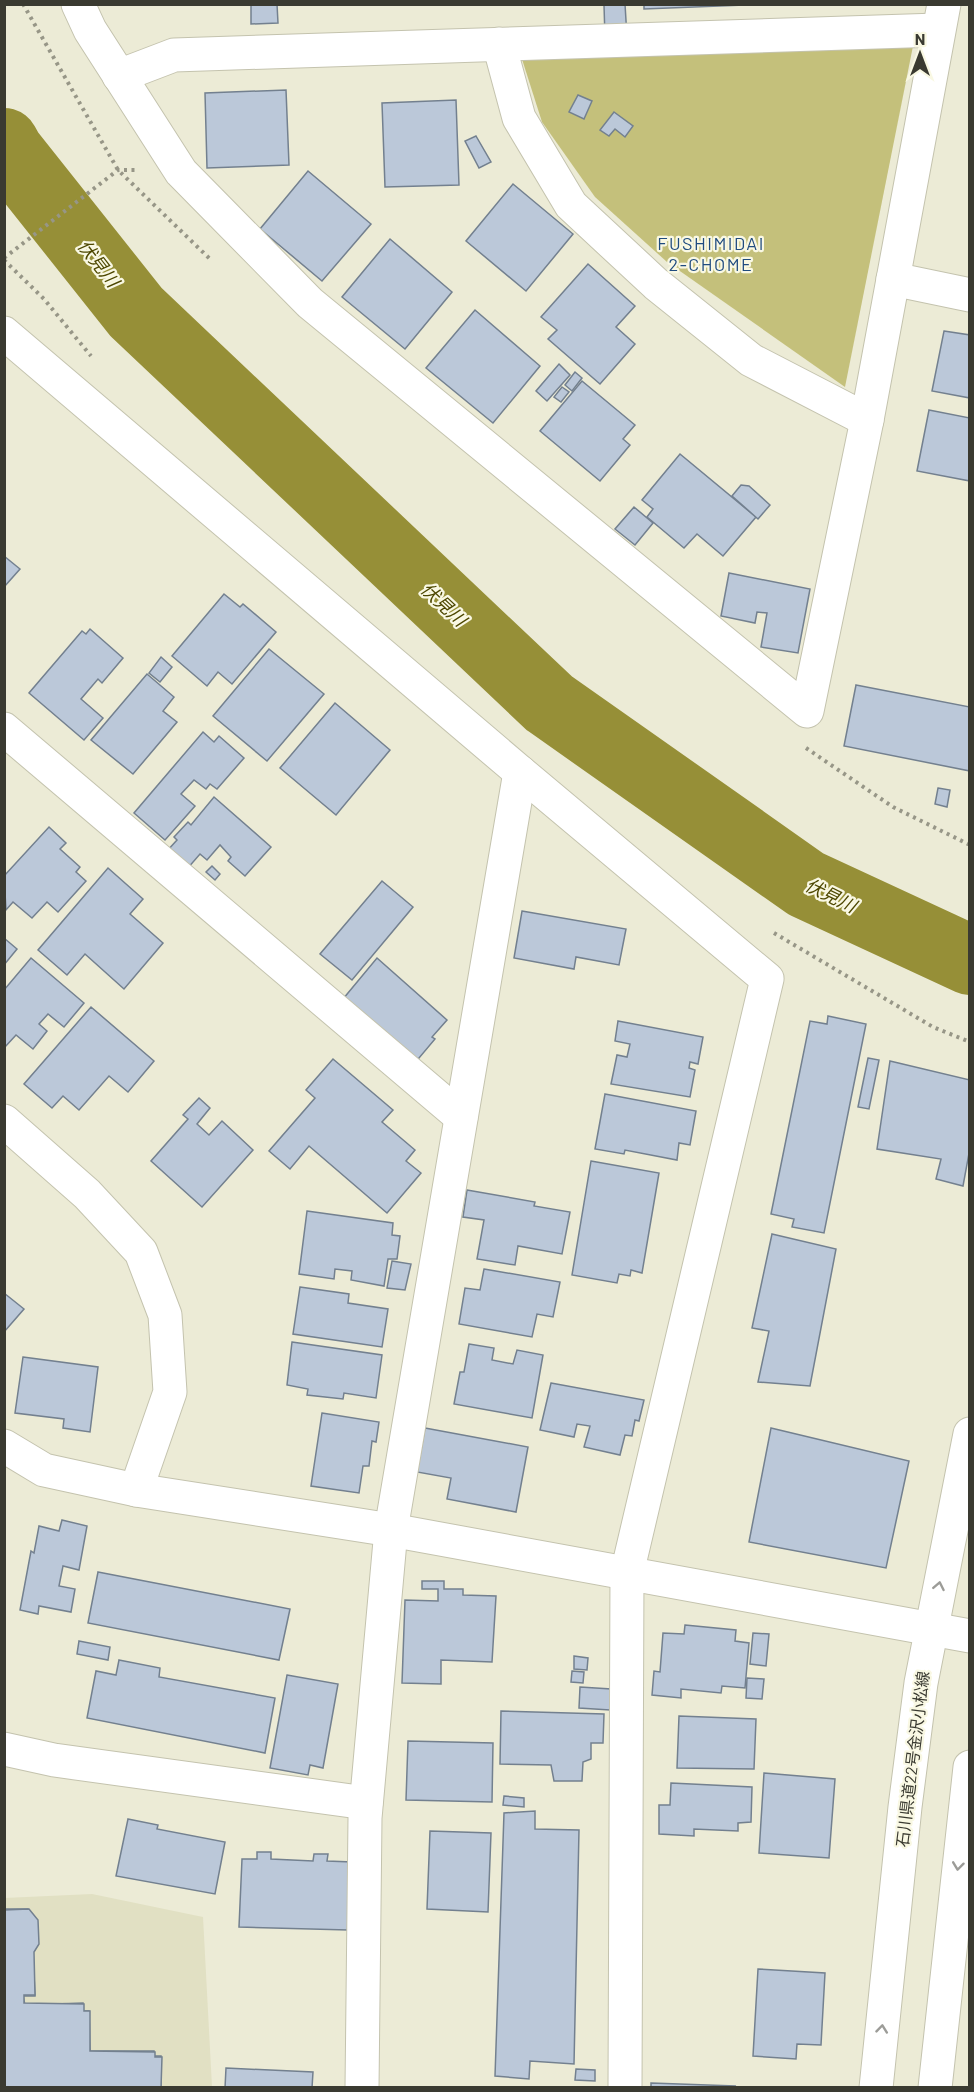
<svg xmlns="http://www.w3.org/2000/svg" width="974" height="2092" font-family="Barlow,'Noto Sans JP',sans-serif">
  <rect width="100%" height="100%" fill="#ecebd6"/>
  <!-- built -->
  <path fill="#e1e0c3" d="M92 1894 203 1917 212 2087H5L4 1898Z"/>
  <!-- green -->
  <path fill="#c4c07b" d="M913 46 845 387 667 262 595 197 542 122 521 56Z"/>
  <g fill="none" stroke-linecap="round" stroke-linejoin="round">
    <!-- river -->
    <path stroke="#968f37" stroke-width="70" d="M4 143 9 152 136 312 549 703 806 884 970 960"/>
  </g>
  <!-- building -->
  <g fill="#bbc8d9" stroke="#73808f" stroke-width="1.5">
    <path d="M251 4H277L278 23 251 24Z"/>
    <path d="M625 4 627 37 605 38 604 5Z"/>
    <path d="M644 4H768L644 9Z"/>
    <path d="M286 90 289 165 207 168 205 93Z"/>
    <path d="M578 95 592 101 584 119 569 112Z"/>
    <path d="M456 100 459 185 385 187 382 103Z"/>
    <path d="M614 112 633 126 625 137 615 129 609 136 600 130Z"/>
    <path d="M476 136 491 162 479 168 465 141Z"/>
    <path d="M308 171 371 224 322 281 260 229Z"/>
    <path d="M513 184 573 234 526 291 466 241Z"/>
    <path d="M390 239 452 292 405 349 342 297Z"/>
    <path d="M588 264 635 306 616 327 635 344 600 384 548 339 557 330 541 317Z"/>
    <path d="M475 310 540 366 493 423 426 368Z"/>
    <path d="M944 331 970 335V398L932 391Z"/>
    <path d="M559 364 570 375 547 401 536 391Z"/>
    <path d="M575 372 582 378 572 391 565 385Z"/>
    <path d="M582 381 635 425 623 439 630 445 600 481 540 431Z"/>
    <path d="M562 387 569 392 561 402 554 397Z"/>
    <path d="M929 410 970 418V481L917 471Z"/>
    <path d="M680 454 756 517 723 556 697 534 684 548 647 517 653 509 642 500Z"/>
    <path d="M741 485 749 486 770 505 758 519 732 496Z"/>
    <path d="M634 507 653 523 635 545 615 529Z"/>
    <path d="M4 556 20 569 4 587Z"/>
    <path d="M729 573 810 589 798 653 761 647 767 613 757 612 755 623 721 616Z"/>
    <path d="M224 594 240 607 243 604 276 632 232 684 218 672 207 686 172 656Z"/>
    <path d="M90 629 123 658 102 683 98 679 81 699 103 718 84 740 29 693 82 631 86 634Z"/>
    <path d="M269 649 324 694 267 761 213 716Z"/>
    <path d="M161 657 172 667 160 682 149 673Z"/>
    <path d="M147 674 174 697 163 711 177 722 133 774 91 740Z"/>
    <path d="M856 685 970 707V771L844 746Z"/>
    <path d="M335 703 390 750 336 815 280 768Z"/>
    <path d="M203 732 214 742 219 736 244 758 217 789 210 784 206 789 194 780 181 794 195 806 165 840 134 813Z"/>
    <path d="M938 788 950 790 947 807 935 804Z"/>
    <path d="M214 797 271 847 245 876 228 861 231 857 220 845 207 860 200 854 187 869 167 851 177 840 174 837 188 822 191 825Z"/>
    <path d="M49 827 66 843 60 849 80 867 76 872 86 881 58 912 47 902 32 918 13 902 6 910 4 876Z"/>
    <path d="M212 866 220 874 215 880 206 872Z"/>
    <path d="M108 868 143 899 130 914 163 943 124 989 85 954 67 975 38 950Z"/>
    <path d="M382 881 413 907 352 980 320 954Z"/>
    <path d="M522 911 626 929 619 965 576 957 574 969 514 958Z"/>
    <path d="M4 938 17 949 4 965Z"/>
    <path d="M31 958 84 1003 64 1027 48 1014 39 1024 47 1031 33 1049 16 1035 4 1048V990Z"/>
    <path d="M377 958 447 1020 432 1037 435 1039 414 1064 343 999Z"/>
    <path d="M91 1007 154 1061 128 1092 109 1076 79 1110 63 1096 52 1108 24 1084Z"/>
    <path d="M828 1016 866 1024 824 1233 792 1227 794 1219 771 1214 810 1021 827 1024Z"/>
    <path d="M618 1021 703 1037 698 1064 690 1062 689 1068 695 1070 690 1097 611 1084 617 1055 627 1057 630 1044 615 1041Z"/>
    <path d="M868 1058 879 1060 869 1109 858 1107Z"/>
    <path d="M333 1059 393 1110 382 1122 415 1150 406 1161 421 1173 387 1213 309 1146 290 1169 269 1151 315 1098 306 1090Z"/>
    <path d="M890 1061 970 1080V1148L963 1186 936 1179 941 1159 877 1149Z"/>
    <path d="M605 1094 696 1111 690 1145 679 1143 677 1160 625 1150 624 1154 595 1149Z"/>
    <path d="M199 1098 210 1108 197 1124 209 1135 222 1121 253 1150 202 1207 151 1161 188 1119 183 1115Z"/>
    <path d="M591 1161 659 1173 642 1273 631 1270 630 1276 619 1274 617 1283 572 1275Z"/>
    <path d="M467 1190 535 1202 534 1206 570 1212 562 1254 518 1246 515 1265 477 1259 484 1220 463 1217Z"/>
    <path d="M307 1211 393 1223 392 1235 400 1236 397 1259H388L384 1286 351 1280 352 1271 335 1269 334 1279 299 1274Z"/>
    <path d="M772 1234 836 1249 810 1386 758 1382 769 1331 752 1328Z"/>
    <path d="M392 1261 411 1264 405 1290 387 1288Z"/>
    <path d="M484 1269 560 1282 553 1317 537 1314 532 1337 459 1324 465 1288 480 1290Z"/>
    <path d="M300 1287 349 1294 348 1303 388 1309 382 1347 293 1334Z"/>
    <path d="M4 1293 24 1309 4 1332Z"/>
    <path d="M292 1342 382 1355 376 1398 344 1393 343 1399 307 1395 308 1389 287 1385Z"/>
    <path d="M469 1344 494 1348 492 1360 513 1364 517 1350 543 1355 532 1418 454 1404 460 1372H464Z"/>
    <path d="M23 1357 98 1367 90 1432 63 1428 64 1419 15 1413Z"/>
    <path d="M551 1383 644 1400 639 1421 635 1420 632 1436 625 1435 620 1455 584 1447 590 1426 577 1424 574 1437 540 1430Z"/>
    <path d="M322 1413 379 1422 376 1442 372 1441 369 1466H363L359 1493 311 1486Z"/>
    <path d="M425 1428 528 1447 516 1512 447 1499 451 1478 417 1472Z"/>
    <path d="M771 1428 909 1461 886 1568 749 1542Z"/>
    <path d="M62 1520 87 1526 79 1570 63 1566 59 1586 75 1589 71 1612 39 1606 38 1614 20 1610 31 1551 34 1553 39 1526 59 1531Z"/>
    <path d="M98 1572 290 1609 279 1660 88 1623Z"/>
    <path d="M422 1581H444V1589H463V1595L496 1596 492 1662 441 1660V1684L402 1683 405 1600 438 1601V1589H422Z"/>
    <path d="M685 1625 736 1630 735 1641 749 1643 745 1688 722 1686 721 1693 681 1689V1698L652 1695 654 1671 660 1672 663 1633 684 1634Z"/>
    <path d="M753 1633 769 1634 766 1666 750 1664Z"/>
    <path d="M79 1641 110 1647 108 1660 77 1654Z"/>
    <path d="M574 1656 588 1658 587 1670 574 1669Z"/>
    <path d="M119 1660 160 1668 159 1677 275 1698 265 1753 87 1718 96 1671 116 1675Z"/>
    <path d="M572 1671 584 1672 583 1683 571 1682Z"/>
    <path d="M287 1675 338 1684 323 1768 310 1765 308 1775 270 1768Z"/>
    <path d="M747 1678 764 1679 762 1699 746 1698Z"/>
    <path d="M580 1687 611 1689 610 1710 579 1708Z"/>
    <path d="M501 1711 604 1714 603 1743H591V1759L583 1762 582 1781H554L551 1765 500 1764Z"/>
    <path d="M679 1716 756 1719 754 1769 677 1768Z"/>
    <path d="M408 1741 493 1743 492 1802 406 1800Z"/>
    <path d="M764 1773 835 1779 829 1858 759 1853Z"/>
    <path d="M671 1783 752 1787 751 1822 738 1823V1831L694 1829V1836L659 1834V1805H670Z"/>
    <path d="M504 1796 524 1798V1807L503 1805Z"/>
    <path d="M535 1811V1829L579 1830 574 2064 530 2061 529 2079 495 2076 504 1813Z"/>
    <path d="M128 1819 158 1825 157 1829 225 1842 215 1894 116 1876Z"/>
    <path d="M430 1831 491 1833 488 1912 427 1909Z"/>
    <path d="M257 1852H271V1859L313 1861 314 1854H328L327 1861 352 1862 348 1930 239 1927 242 1859H257Z"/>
    <path d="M4 1909H28L36 1919 38 1944 33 1953 35 1996H23L25 2005 83 2003V2011H89L90 2051H154V2056H161V2088H4Z"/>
    <path d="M29 1909 38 1920 39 1944 34 1952 35 1995H24V2003L84 2004V2011H90V2051L155 2052V2057H162L161 2088H4V1910Z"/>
    <path d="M758 1969 825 1973 821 2045 797 2044 796 2059 753 2056Z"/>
    <path d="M226 2068 313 2072 312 2088H225Z"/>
    <path d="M576 2069 595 2070V2081L575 2080Z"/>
    <path d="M651 2083 735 2086 734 2088H651Z"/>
  </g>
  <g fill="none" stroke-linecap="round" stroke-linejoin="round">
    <defs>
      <g id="minor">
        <path d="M78 4 90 30 181 172 310 303 807 711 867 420 944 4"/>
        <path d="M499 44 519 118 571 205 656 284 751 360 867 420"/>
        <path d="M119 76 174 55 938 30"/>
        <path d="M893 279 970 295"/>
        <path d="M4 333 520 772 767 979 627 1573 625 2088"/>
        <path d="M4 729 461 1117"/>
        <path d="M4 1121 87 1194 141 1252 165 1315 170 1392 136 1490"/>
        <path d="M4 1749 54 1760 366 1803"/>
        <path d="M362 2088 365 1818 391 1530 520 772"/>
      </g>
      <path id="tertiary" d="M4 1446 44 1470 136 1490 391 1530 970 1636"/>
      <g id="primary">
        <path d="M876 2088 905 1807 921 1683 970 1434"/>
        <path d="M935 2088 970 1767"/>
      </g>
    </defs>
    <!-- minor casing -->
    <use href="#minor" stroke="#c4c3ae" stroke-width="35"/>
    <!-- tertiary casing -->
    <use href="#tertiary" stroke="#c4c3ae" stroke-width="35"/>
    <!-- primary casing -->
    <use href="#primary" stroke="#c4c3ae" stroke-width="35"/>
    <!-- path -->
    <g stroke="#979687" stroke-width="4" stroke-dasharray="3 4.5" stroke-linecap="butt">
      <path d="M23 4 118 170 211 260"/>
      <path d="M4 258 118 170H135"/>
      <path d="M4 260 44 299 91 356"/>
      <path d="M806 748 893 807 970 845"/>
      <path d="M774 933 933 1027 970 1042"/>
    </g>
    <!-- minor -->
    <use href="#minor" stroke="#fff" stroke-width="33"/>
    <!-- tertiary -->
    <use href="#tertiary" stroke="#fff" stroke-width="33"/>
    <!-- primary -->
    <use href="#primary" stroke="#fff" stroke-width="33"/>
  </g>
  <!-- one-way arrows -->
  <defs><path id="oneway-chevron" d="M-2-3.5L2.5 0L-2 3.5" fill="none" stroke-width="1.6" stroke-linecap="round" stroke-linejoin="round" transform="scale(1.5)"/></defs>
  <g stroke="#9c9c98">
    <use href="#oneway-chevron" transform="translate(939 1586) rotate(-79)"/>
    <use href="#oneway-chevron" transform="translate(958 1866) rotate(97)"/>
    <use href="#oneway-chevron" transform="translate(882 2029) rotate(-84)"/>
  </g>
  <g text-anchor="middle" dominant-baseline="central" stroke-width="4.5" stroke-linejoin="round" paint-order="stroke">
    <!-- street labels -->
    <g font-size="16" fill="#3a3a31" stroke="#f9f8e3">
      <text transform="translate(912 1759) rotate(-83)">石川県道22号金沢小松線</text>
    </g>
    <!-- neighbourhood labels -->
    <g font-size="18" letter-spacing="1.5" fill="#1f4b7f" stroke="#f9f8e3">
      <text x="711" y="243">FUSHIMIDAI<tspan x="711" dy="21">2-CHOME</tspan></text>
    </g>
    <!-- water labels -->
    <g font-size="18" font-style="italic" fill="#4d4700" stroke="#f9f8e3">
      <text transform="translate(99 263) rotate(52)">伏見川</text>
      <text transform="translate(444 604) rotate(43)">伏見川</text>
      <text transform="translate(831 895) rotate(26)">伏見川</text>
    </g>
  </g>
  <!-- border -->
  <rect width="974" height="2092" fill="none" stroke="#3a3a31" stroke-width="12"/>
  <!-- north arrow -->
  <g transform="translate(920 54)" stroke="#f9f8e3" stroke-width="4.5" paint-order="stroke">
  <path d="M0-4.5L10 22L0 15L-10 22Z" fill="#3a3a31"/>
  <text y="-9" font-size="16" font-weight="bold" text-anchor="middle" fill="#3a3a31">N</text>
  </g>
</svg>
